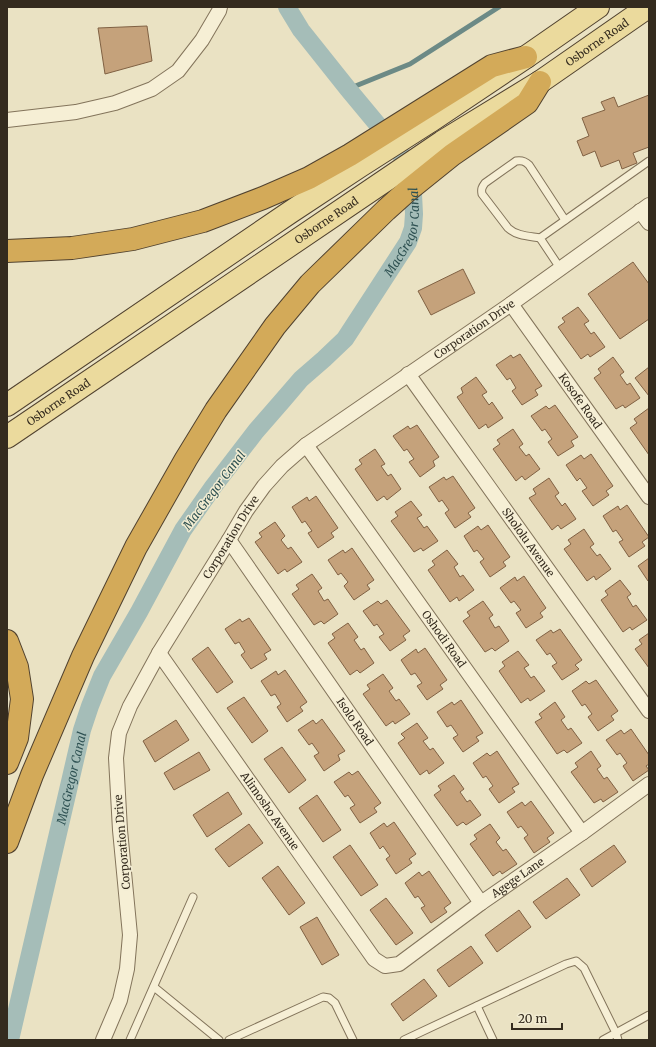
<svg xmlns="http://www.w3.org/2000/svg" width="656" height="1047" font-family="Merriweather,serif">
  <rect width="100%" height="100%" fill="#eae2c3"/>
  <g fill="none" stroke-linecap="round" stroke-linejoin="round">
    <!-- stream -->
    <path stroke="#6c8a86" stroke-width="5" d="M348 89 410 64 499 7"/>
    <!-- canal -->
    <path stroke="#a5bdb8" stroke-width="18" id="s1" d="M10 1040 82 730 90 706 102 676 139 612 183 530 213 487 256 431 283 400 301 379 324 359 345 339 408 242 413 228 414 214 413 194 411 176 406 163 397 148 348 89 301 30 287 7"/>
  </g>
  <!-- building -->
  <g fill="#c5a27b" stroke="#806143">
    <path d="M147 26 152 61 105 74 98 28Z"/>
    <path d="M649 95V147L633 153 637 163 622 169 619 160 601 167 595 151 583 156 577 141 589 136 582 118 605 110 601 102 614 97 618 107Z"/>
    <path d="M633 262 649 284V319L620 339 588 294Z"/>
    <path d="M463 269 475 293 431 315 418 291Z"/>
    <path d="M578 307 589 321 584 324 591 334 594 332 605 347 590 357 588 354 581 359 558 327 565 322 562 318Z"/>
    <path d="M520 354 542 386 535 390 538 395 522 405 512 391 516 388 510 378 507 380 496 365 511 355 513 358Z"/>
    <path d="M613 357 624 372 620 375 627 385 630 383 640 398 625 408 623 405 616 409 594 378 601 373 598 369Z"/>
    <path d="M649 367V396L635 378Z"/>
    <path d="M476 377 487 392 482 395 489 405 492 402 503 418 488 428 486 424 479 429 457 397 463 393 461 388Z"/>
    <path d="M555 405 578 437 571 441 574 446 558 456 548 442 552 439 545 429 542 431 531 416 546 406 549 409Z"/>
    <path d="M649 408V455L630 428 637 423 634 419Z"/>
    <path d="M417 425 439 457 433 461 435 466 420 477 409 462 414 459 407 449 404 451 393 436 408 426 410 429Z"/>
    <path d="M513 429 523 444 519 447 526 456 529 454 540 469 525 480 522 476 516 481 493 449 500 444 497 440Z"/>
    <path d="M375 449 385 464 381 466 388 476 391 474 401 489 387 500 384 496 377 501 355 469 362 464 359 460Z"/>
    <path d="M591 454 613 486 606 491 609 495 593 506 582 491 587 488 580 478 577 481 566 465 581 455 584 459Z"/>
    <path d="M453 476 475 508 468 513 471 517 455 528 445 513 449 510 442 500 439 502 429 487 444 477 446 480Z"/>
    <path d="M549 478 559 493 555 496 562 506 565 503 576 519 561 529 558 525 552 530 529 498 536 494 533 489Z"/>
    <path d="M316 496 338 528 331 533 334 537 318 548 308 533 312 531 305 521 302 523 292 507 307 497 309 501Z"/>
    <path d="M411 501 422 515 417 518 424 528 427 526 438 541 423 551 421 548 414 552 391 521 398 516 395 512Z"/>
    <path d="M627 505 649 537 642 542 645 546 629 557 619 542 623 540 616 530 613 532 603 516 618 506 620 510Z"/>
    <path d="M275 522 285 536 281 540 288 549 291 547 302 562 287 572 285 569 278 574 255 542 262 537 259 533Z"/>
    <path d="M488 525 510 557 503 562 506 566 490 577 480 562 484 559 477 550 474 552 464 536 478 526 481 530Z"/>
    <path d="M584 529 594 544 590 547 597 556 600 554 611 569 596 580 594 576 587 581 564 549 571 544 568 540Z"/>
    <path d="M352 548 374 580 367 585 370 589 354 600 344 586 348 582 341 573 338 575 328 560 343 550 345 553Z"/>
    <path d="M447 550 458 564 454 567 460 577 463 575 474 590 459 601 457 597 450 602 428 570 435 565 432 561Z"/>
    <path d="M649 558V581H648L638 566Z"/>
    <path d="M312 574 322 588 318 591 324 601 328 599 338 614 324 624 321 621 314 625 292 594 299 589 296 585Z"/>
    <path d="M524 576 546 608 540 613 543 617 526 628 516 613 521 610 514 601 511 603 500 588 515 577 517 581Z"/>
    <path d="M620 580 631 594 627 597 633 607 636 605 647 620 632 630 630 627 623 632 601 600 608 595 605 591Z"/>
    <path d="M387 600 410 631 403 636 406 640 390 651 379 637 384 634 377 624 374 626 363 611 378 601 381 604Z"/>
    <path d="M483 601 493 615 489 618 495 628 499 626 509 641 495 651 492 648 485 652 463 621 470 616 467 612Z"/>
    <path d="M249 618 271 650 264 654 267 659 251 669 241 655 245 652 239 642 235 644 225 629 240 619 242 622Z"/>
    <path d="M348 623 358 637 354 640 361 650 364 648 374 663 360 673 357 670 350 675 328 643 335 638 332 634Z"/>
    <path d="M560 629 582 660 575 665 579 669 562 680 552 666 557 663 550 653 547 655 536 640 551 630 553 633Z"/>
    <path d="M649 633V668L635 649 642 644 639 640Z"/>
    <path d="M208 647 233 682 217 693 192 659Z"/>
    <path d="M425 648 447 680 440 685 443 689 427 700 417 686 422 683 415 673 411 675 401 660 416 649 418 653Z"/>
    <path d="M518 651 529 665 524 668 531 678 534 676 545 691 530 701 528 698 521 703 499 671 505 666 502 662Z"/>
    <path d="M285 670 307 702 300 707 303 711 287 722 277 707 281 704 275 694 271 696 261 681 276 671 278 675Z"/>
    <path d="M383 674 393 688 389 691 396 701 399 699 410 714 395 724 393 721 386 726 363 694 370 689 367 685Z"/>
    <path d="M596 680 618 711 611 716 614 720 598 731 588 717 592 714 585 704 582 706 572 691 586 681 589 684Z"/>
    <path d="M244 697 268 731 252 743 227 708Z"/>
    <path d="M461 700 483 733 476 737 479 741 463 752 453 738 458 735 451 725 447 727 437 712 452 702 454 705Z"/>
    <path d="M555 702 565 717 561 720 568 730 571 728 582 743 567 753 564 750 557 754 535 722 542 718 539 714Z"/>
    <path d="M322 719 345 751 338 755 340 760 324 771 314 756 319 753 312 743 309 745 298 730 313 720 316 724Z"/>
    <path d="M176 720 189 740 155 762 143 741Z"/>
    <path d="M417 723 428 738 423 741 430 750 433 748 444 763 429 774 427 770 420 775 398 743 405 738 401 734Z"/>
    <path d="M631 729 649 755V764L646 766 649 770 633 781 623 766 627 763 620 753 617 755 606 740 621 730 624 734Z"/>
    <path d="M282 747 306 780 289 793 264 759Z"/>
    <path d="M497 751 519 784 512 788 515 792 499 803 489 789 493 786 486 776 483 778 473 763 487 753 490 756Z"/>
    <path d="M591 751 601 766 597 769 604 779 607 777 618 792 603 802 601 799 594 803 571 772 578 767 575 763Z"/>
    <path d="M199 752 210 770 174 790 164 773Z"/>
    <path d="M358 771 381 803 374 808 377 812 360 823 350 808 355 805 348 795 345 797 334 782 349 772 352 775Z"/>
    <path d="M454 775 464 789 460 792 467 802 470 800 481 815 466 825 463 822 457 826 434 795 441 790 438 786Z"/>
    <path d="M228 792 242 814 207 837 193 815Z"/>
    <path d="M317 795 341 830 323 842 299 808Z"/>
    <path d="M531 801 554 833 547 838 550 842 534 853 524 838 528 835 521 826 518 828 507 812 522 802 525 806Z"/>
    <path d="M394 822 416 854 409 859 412 863 396 874 386 859 390 856 383 846 380 849 370 833 384 823 387 827Z"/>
    <path d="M249 824 263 843 229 867 215 849Z"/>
    <path d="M490 824 500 838 496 842 503 851 506 849 517 864 502 874 500 871 493 876 470 844 477 839 474 835Z"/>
    <path d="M350 845 378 885 361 896 333 857Z"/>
    <path d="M614 845 626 862 592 887 580 869Z"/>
    <path d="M278 866 305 903 289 915 262 878Z"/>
    <path d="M429 871 451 903 444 908 447 912 431 923 421 908 425 906 418 896 415 898 405 883 419 872 422 876Z"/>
    <path d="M567 878 580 895 546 919 533 902Z"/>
    <path d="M386 898 413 933 396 945 370 910Z"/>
    <path d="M519 910 531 927 497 952 485 935Z"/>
    <path d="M317 917 339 955 322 965 300 927Z"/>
    <path d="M471 946 483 963 449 987 437 970Z"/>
    <path d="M424 979 437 996 403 1021 391 1004Z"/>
  </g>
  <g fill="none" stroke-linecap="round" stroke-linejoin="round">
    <defs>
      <g id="service">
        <path d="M540 238C528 236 517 236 508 228L482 194C481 189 482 187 485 183L516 161C522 160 525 161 529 165L565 220"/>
        <path d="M560 268 540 238 649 161"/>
        <path d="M154 987 219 1040"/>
        <path d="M477 1006 493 1040"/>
        <path d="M130 1040 193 897"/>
        <path d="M229 1040 323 997 329 998 335 1003 353 1040"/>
        <path d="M404 1040 566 964 576 961 584 968 616 1033 618 1040"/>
        <path d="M603 1040 649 1015"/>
      </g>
      <g id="minor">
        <path d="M7 120 76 112 115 103 152 89 178 71 202 40 219 11 220 7"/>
        <path d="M640 211 649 223"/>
        <path id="s2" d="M511 304 649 497"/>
        <path id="s3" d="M408 374 649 711"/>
        <path id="s4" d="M306 445 582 833"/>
        <path id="s5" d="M229 540 481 903"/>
        <path id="s6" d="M159 653 374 959 385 966 399 964 481 903 582 833 649 784"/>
        <path id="s7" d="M103 1040 120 1000 127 969 130 935 120 830 116 758 119 733 130 706 159 653 229 540 246 511 264 486 282 466 306 445 511 304 649 205"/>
      </g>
      <g id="primary">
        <path d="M7 405 289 213 360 166 429 122 526 57 598 7"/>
        <path id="s8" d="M7 437 442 142 540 82 648 7"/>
      </g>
      <g id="motorway">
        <path d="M7 251 72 248 133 239 203 221 263 198 309 178 350 155 492 66 526 57"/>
        <path d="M7 641 17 667 22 699 17 738 7 763"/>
        <path d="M7 842 32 775 83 656 136 547 186 459 216 410 275 326 310 284 386 210 406 192 452 155 527 103 540 82"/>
      </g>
    </defs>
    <!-- service casing -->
    <use href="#service" stroke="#83745b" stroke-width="9"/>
    <!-- minor casing -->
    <use href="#minor" stroke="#83745b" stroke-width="16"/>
    <!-- primary casing -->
    <use href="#primary" stroke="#51422f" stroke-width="24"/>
    <!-- motorway casing -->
    <use href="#motorway" stroke="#51422f" stroke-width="24"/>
    <!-- service -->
    <use href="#service" stroke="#f6efd5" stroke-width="7"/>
    <!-- minor -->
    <use href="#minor" stroke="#f6efd5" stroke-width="14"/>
    <!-- primary -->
    <use href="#primary" stroke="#ebda9d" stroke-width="22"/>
    <!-- motorway -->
    <use href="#motorway" stroke="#d3aa59" stroke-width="22"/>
  </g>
  <g text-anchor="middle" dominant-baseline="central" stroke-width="3" stroke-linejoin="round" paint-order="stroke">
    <!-- street labels -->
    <g font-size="11" fill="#342b1e" stroke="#f2ecd2">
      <text stroke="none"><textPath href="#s8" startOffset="710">Osborne Road</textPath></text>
      <text stroke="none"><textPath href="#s8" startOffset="386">Osborne Road</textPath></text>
      <text stroke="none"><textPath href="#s7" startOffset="862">Corporation Drive</textPath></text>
      <text stroke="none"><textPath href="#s2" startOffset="119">Kosofe Road</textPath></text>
      <text stroke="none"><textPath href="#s8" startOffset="62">Osborne Road</textPath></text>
      <text stroke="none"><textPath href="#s7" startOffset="538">Corporation Drive</textPath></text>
      <text stroke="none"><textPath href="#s3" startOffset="207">Shololu Avenue</textPath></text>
      <text stroke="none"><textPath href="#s4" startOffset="238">Oshodi Road</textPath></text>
      <text stroke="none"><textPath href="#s5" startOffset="221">Isolo Road</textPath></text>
      <text stroke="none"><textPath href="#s6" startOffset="193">Alimosho Avenue</textPath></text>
      <text transform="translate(122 842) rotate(-95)">Corporation Drive</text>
      <text stroke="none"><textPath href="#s6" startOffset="548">Agege Lane</textPath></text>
    </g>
    <!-- water labels -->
    <g font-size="12" font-style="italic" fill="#2e5152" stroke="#f2ecd2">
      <text stroke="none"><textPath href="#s1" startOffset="918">MacGregor Canal</textPath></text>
      <text transform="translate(214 490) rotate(-53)">MacGregor Canal</text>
      <text stroke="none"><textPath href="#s1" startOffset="269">MacGregor Canal</textPath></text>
    </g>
  </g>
  <!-- border -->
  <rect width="656" height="1047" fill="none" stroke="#342b1e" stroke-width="16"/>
  <!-- scale -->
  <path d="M512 1023v6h50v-6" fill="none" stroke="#342b1e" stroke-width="2"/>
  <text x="518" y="1023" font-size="12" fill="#342b1e" stroke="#f2ecd2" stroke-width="3" paint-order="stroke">20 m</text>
</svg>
